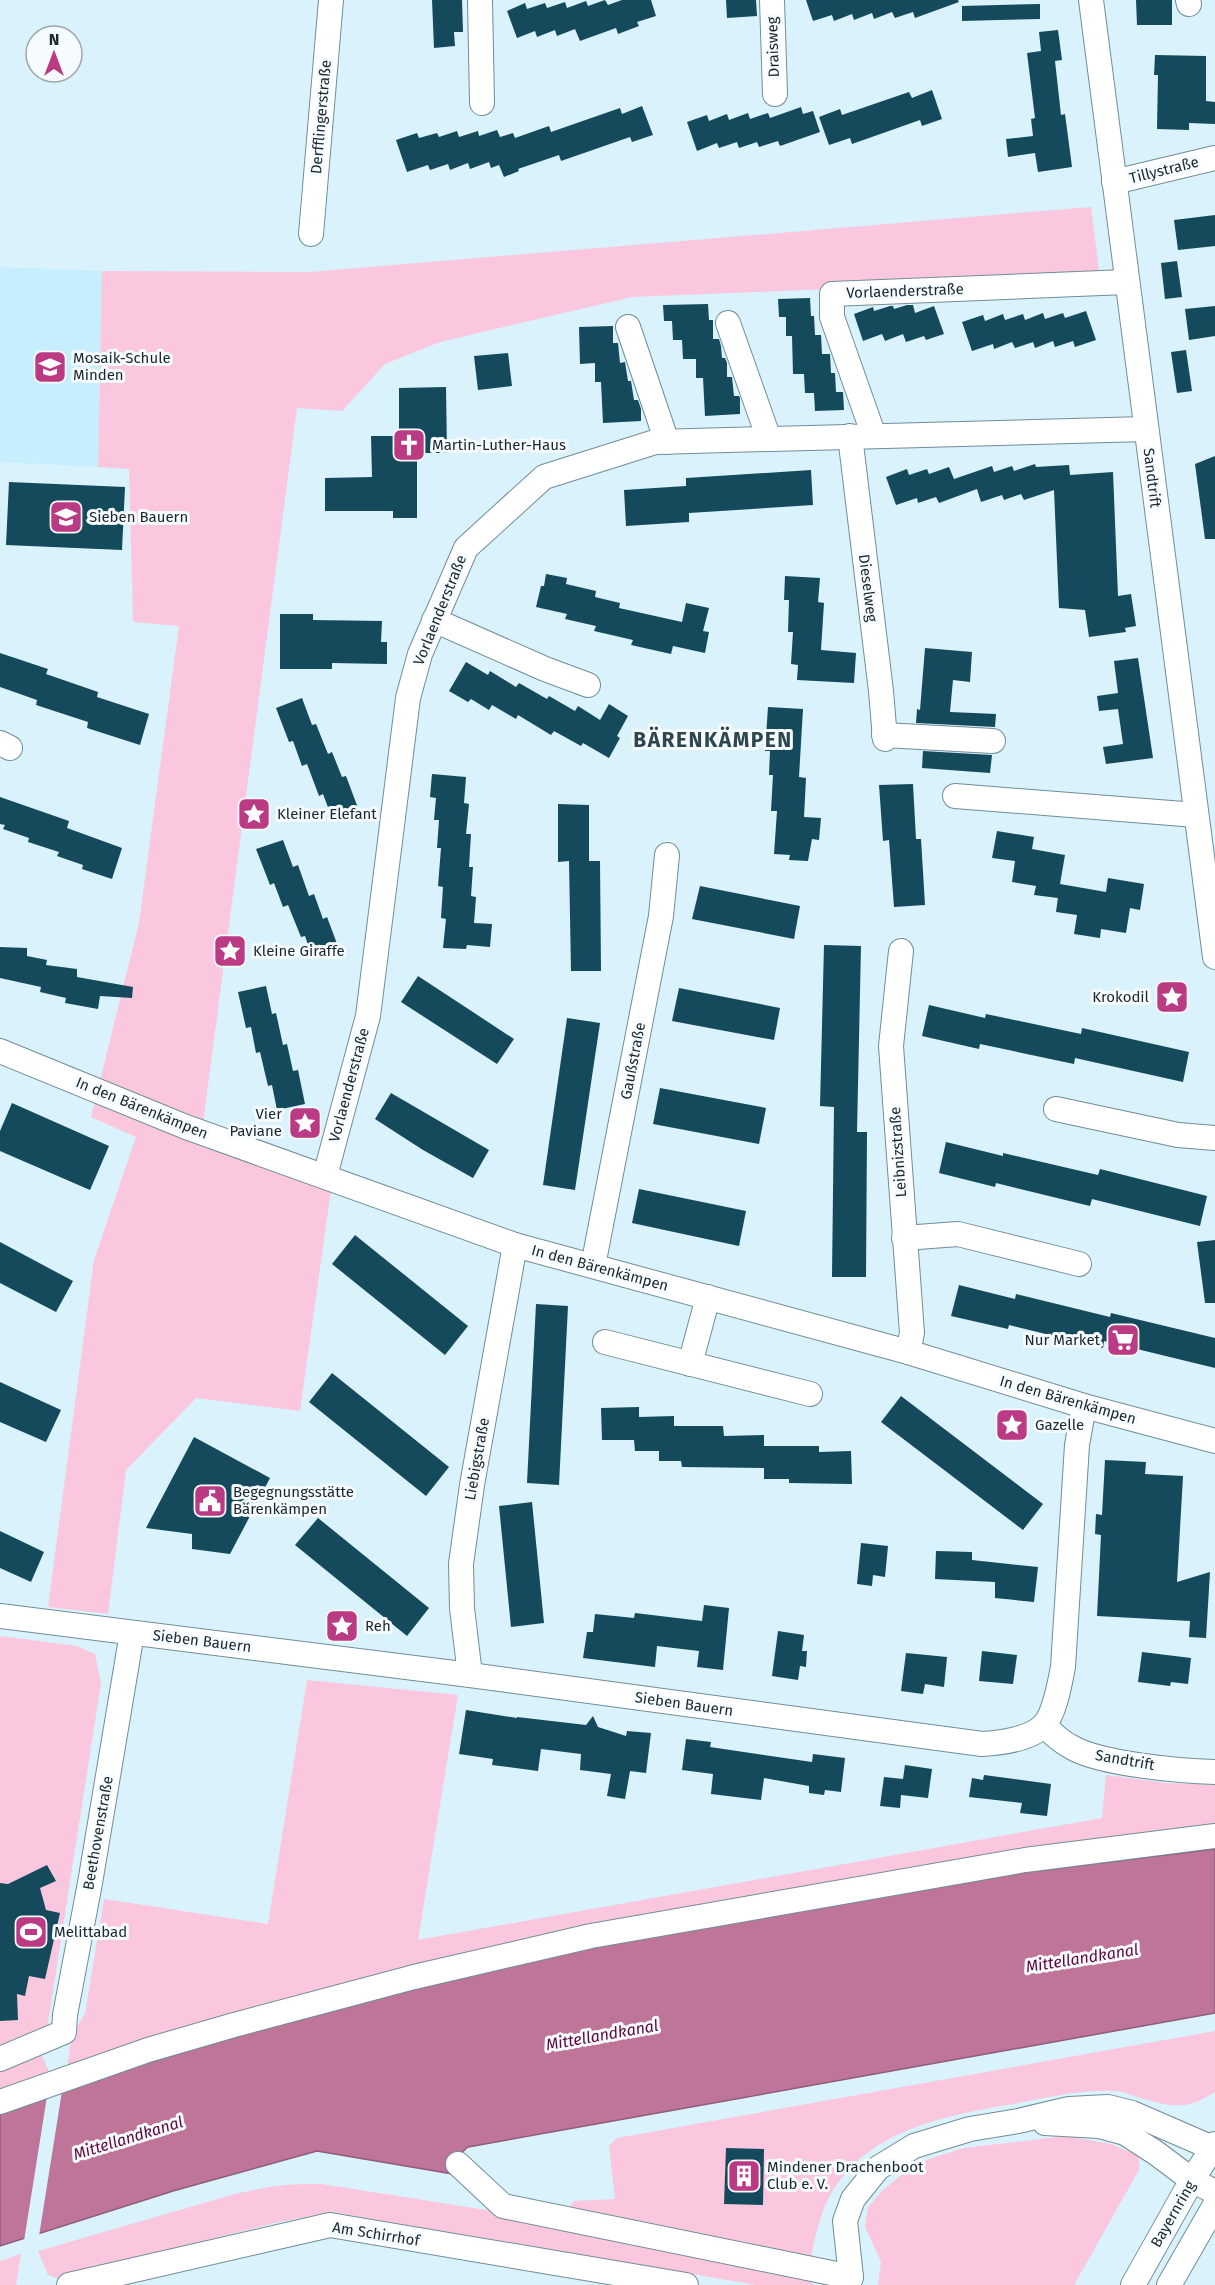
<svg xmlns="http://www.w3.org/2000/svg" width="1215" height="2285" font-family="'Fira Sans',sans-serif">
  <rect width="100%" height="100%" fill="#d9f2fc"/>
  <!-- built -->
  <path fill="#c6eefd" d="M0 267 102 271 98 467 1 462 0 468Z"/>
  <!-- green -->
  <g fill="#fac7de">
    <path d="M1091 207 1100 278 632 297 440 342 385 364 342 411 297 408 200 1146 331 1190 300 1411 196 1398 126 1470 108 1614 48 1607 94 1260 136 1137 91 1117 139 923 179 626 133 622 129 469 98 467 102 271 310 272Z"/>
    <path d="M0 1636 77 1646 95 1654 101 1683 47 2029 0 2050Z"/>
    <path d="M307 1680 458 1695 418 1940 1102 1818 1106 1775 1166 1783 1215 1785V1827L66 2075 72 2034 85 2014 104 1899 268 1924Z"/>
    <path d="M1215 2031V2092C1184 2112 1171 2106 1137 2097 1130 2095 1123 2091 1115 2091 1081 2089 1046 2098 1012 2104 938 2117 854 2133 823 2211 815 2233 811 2255 808 2278L813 2285H756L331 2212 275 2223 56 2278 48 2275 38 2251 235 2194C264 2187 292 2183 322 2184L518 2215 568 2208 574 2201 615 2199 609 2146 617 2138Z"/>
    <path d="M39 2049 50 2074 0 2096V2066Z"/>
    <path d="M1066 2136 1111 2144 1139 2156V2170L1074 2285H878L881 2262 865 2227 868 2207 882 2191 900 2176 929 2159 964 2148Z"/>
    <path d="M21 2254 16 2285H0V2261Z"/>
  </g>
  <!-- water -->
  <path fill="#bf7499" stroke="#8e5d78" stroke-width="1.5" d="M1215 1849V2013L468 2147C458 2154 458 2165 459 2175L317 2151 173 2191 0 2246V2108L236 2036 416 1988 593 1947 1026 1872Z"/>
  <!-- pier -->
  <path fill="#d9f2fc" d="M63 2085 39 2236 24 2241 48 2090Z"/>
  <!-- building -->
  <g fill="#144a5c">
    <path d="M432 0H462L463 32H454L455 46 434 48Z"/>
    <path d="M605 0 608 5 622 0H651L656 16 637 22 639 26 618 34 616 28 580 41 575 29 557 36 555 30 537 37 535 31 517 38 507 11 525 3 527 9 545 3 547 8 565 2 567 8 586 1 588 6Z"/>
    <path d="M726 0H756L757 16 727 18Z"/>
    <path d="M806 0H958L959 2 915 18 913 12 895 18 892 12 874 19 872 13 854 20 852 14 834 21 832 15 813 21Z"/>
    <path d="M1136 0H1172V25H1137Z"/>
    <path d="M1040 4V19L962 21V6Z"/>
    <path d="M1058 30 1062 60 1055 61 1061 115 1065 114 1072 167 1038 172 1035 153 1008 157 1006 139 1033 136 1031 119 1035 118 1027 53 1041 51 1039 32Z"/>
    <path d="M1155 55 1206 56V101L1215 102V124L1189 123V130L1157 129 1158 75H1154Z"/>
    <path d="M932 90 942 119 922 126 920 120 852 144 850 138 829 145 819 117 840 109 842 115 909 92 912 98Z"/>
    <path d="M642 106 653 135 632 142 630 137 561 161 559 155 518 169 519 171 504 177 499 165 491 168 489 162 470 169 468 163 450 170 448 164 430 170 428 165 407 172 396 140 417 133 419 138 437 133 439 137 457 131 459 137 478 131 479 136 497 130 500 137 513 133 515 138 549 126 551 132 620 108 622 114Z"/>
    <path d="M801 107 803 114 813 111 820 132 780 146 778 141 759 147 757 142 739 148 737 142 719 148 717 143 697 151 687 122 707 115 709 121 727 114 729 120 748 113 750 119 768 113 770 118Z"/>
    <path d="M1215 215V246L1178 250 1174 220Z"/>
    <path d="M1177 261 1182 297 1165 299 1161 263Z"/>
    <path d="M810 298 811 316H814L815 335H821L822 354H830L831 373H835L836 392H843L844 410 815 411 814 393H805L804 374H793L792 336H786V317H779L778 299Z"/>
    <path d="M708 304 709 320H713V339H719L721 346 722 358H725L727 363V377H732L734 396H739L740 398V414L705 416 703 378H696V359H683L682 340H673L672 321H664L663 305Z"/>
    <path d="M907 305H913L915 313 934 306 944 334 926 340 924 336 906 342 903 334 885 341 882 334 863 341 854 314 873 307 874 311 890 306H893L894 309Z"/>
    <path d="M1215 306V336L1189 340 1185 309Z"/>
    <path d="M1086 311 1096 340 1075 347 1073 341 1055 347 1053 341 1035 348 1033 342 1015 348 1012 342 994 349 993 344 972 351 962 322 983 315 985 321 1003 314 1005 320 1023 314 1025 320 1043 313 1045 319 1063 313 1065 318Z"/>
    <path d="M613 326V343H618L620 363 625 362 628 381H631L634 400H638L641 409V421L603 423 601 382H595V363L580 364 579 327Z"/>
    <path d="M1186 350 1192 391 1177 393 1171 352Z"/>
    <path d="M508 353 512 386 478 390 474 356Z"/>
    <path d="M446 387 447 453H417V518H393V511H325V478L372 477 371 436H399V388Z"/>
    <path d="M1215 456V539H1205L1195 464Z"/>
    <path d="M1035 464 1036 467 1069 465 1070 475 1113 472 1118 596 1131 594 1136 626 1125 628 1126 632 1089 637 1085 610 1059 608 1054 490 1024 500 1021 494 1004 500 1002 495 981 502 977 489 939 503 936 497 918 503 917 498 896 505 886 477 907 469 909 475 927 469 929 474 949 467 954 479 992 466 994 472 1012 466 1014 471Z"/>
    <path d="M811 470 813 505 689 513V522L626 526 624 490 686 486V478Z"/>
    <path d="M9 482 125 487 122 550 6 545Z"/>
    <path d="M546 574 567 578 566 584 596 591 595 597 620 603 619 608 682 622 686 603 709 608 703 631 709 632 705 653 673 646 671 654 631 645 633 640 594 631 596 626 565 619 567 614 536 607 541 586H544Z"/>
    <path d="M785 576 820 578 818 602 824 603 821 650 856 653 854 683 797 680 798 665 791 664 793 632H788L789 600H784Z"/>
    <path d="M280 614H313V620L382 621 381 642H387V664L332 663V669H280Z"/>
    <path d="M925 648 972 652 970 682 953 680 950 712 996 714 995 727 916 723 917 709 920 710Z"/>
    <path d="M0 653 48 669 46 674 98 692 97 697 149 714 140 745 87 728 88 722 36 705 37 700 0 687Z"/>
    <path d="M1138 658 1153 758 1106 764 1103 747 1123 744 1118 709 1099 711 1097 696 1118 693 1114 661Z"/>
    <path d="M466 662 488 675 490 671 516 687 519 683 547 699 549 696 575 711 578 706 600 720 609 704 628 716 617 736 620 738 609 758 583 743 581 746 554 731 551 735 518 715 516 719 492 705 489 710 471 699 468 702 449 691Z"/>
    <path d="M302 698 312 725 316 724 328 754 332 752 342 777 346 776 358 808 332 818 323 794 319 796 307 764 302 766 293 741 289 742 276 708Z"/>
    <path d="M768 707 803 709 799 777 806 778 804 817 821 818 819 840 812 839 808 861 789 860 790 855 774 854 777 811H771L773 775H769L770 751H765Z"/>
    <path d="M923 751 992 755 990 773 922 768Z"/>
    <path d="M432 774 466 777 464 803 469 804 466 834H471L469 867H473L471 896 476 897 474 923 492 924 490 947 467 945 466 949 443 948 446 919 441 918 443 887 438 886 441 848H437L439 820H434L436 798 430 797Z"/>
    <path d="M913 784 916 839H921L925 905 894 907 889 840 883 841 879 785Z"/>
    <path d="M0 797 69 821 67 828 122 848 112 879 82 869 83 865 57 856 59 852 28 842 29 838 3 829 5 825 0 824Z"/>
    <path d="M558 804 589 805V861H600L601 971H571L569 861 558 862Z"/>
    <path d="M997 831 1034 837 1032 849 1065 855 1060 884 1106 892 1108 878 1144 884 1140 910 1130 908 1126 933 1101 929 1100 938 1074 934 1077 915 1056 912 1059 890 1058 898 1034 895 1036 886 1012 882 1015 861 992 858Z"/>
    <path d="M283 840 293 867 298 865 309 896 314 894 323 919 327 917 339 949 313 959 305 936 301 937 288 905 283 907 274 883 270 885 256 849Z"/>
    <path d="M700 886 800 906 794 939 692 919Z"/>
    <path d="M824 945 861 946 857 1132H867L866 1277H832L834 1107 820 1106Z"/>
    <path d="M0 947 27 948V956L47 960 46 965 77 969V977L133 987 132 998 100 996 98 1009 65 1003 66 998 40 992 41 987 0 978Z"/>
    <path d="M418 976 514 1039 497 1064 401 1002Z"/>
    <path d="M266 986 272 1014 276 1013 283 1045 287 1044 293 1071 298 1070 305 1104 277 1110 272 1085 268 1086 260 1052 256 1053 251 1027 246 1028 238 992Z"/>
    <path d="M679 988 780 1008 774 1040 672 1021Z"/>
    <path d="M929 1005 985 1018 986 1014 1081 1034 1082 1028 1189 1052 1183 1082 1075 1058 1074 1064 980 1044 979 1049 922 1036Z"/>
    <path d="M567 1018 600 1023 575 1190 543 1185Z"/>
    <path d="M660 1088 766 1108 759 1144 653 1124Z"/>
    <path d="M391 1093 489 1150 473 1178 423 1150 375 1119Z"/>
    <path d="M12 1103 109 1146 90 1190 0 1151V1131Z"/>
    <path d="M946 1142 1003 1156V1153L1098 1175 1100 1169 1207 1196 1200 1226 1092 1199 1090 1206 996 1183 995 1187 939 1173Z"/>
    <path d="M639 1189 746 1211 739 1246 632 1223Z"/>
    <path d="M355 1235 468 1326 445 1355 332 1264Z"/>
    <path d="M1215 1240V1303H1205L1197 1242Z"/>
    <path d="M0 1242 73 1281 56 1312 0 1283Z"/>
    <path d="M959 1285 1015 1299 1016 1294 1110 1317 1111 1313 1215 1338V1368L1104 1341 1103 1348 1009 1325 1008 1329 951 1316Z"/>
    <path d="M536 1304 568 1306 559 1485 527 1483Z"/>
    <path d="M332 1373 449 1467 426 1496 309 1402Z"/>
    <path d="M0 1382 61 1410 46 1442 0 1422Z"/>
    <path d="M901 1396 1043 1504 1023 1530 881 1422Z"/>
    <path d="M639 1407V1417L674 1416V1426H723L724 1436 764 1435V1446H819V1452L851 1451 852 1484 789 1483V1479H764V1468L682 1467 681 1461H659V1451H635L634 1440H602L601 1408Z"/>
    <path d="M194 1437 270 1478 230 1554 192 1549V1534L146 1528Z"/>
    <path d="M1105 1460 1146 1462 1145 1474 1183 1476 1177 1582 1210 1572 1206 1638 1189 1637 1190 1621 1097 1616 1101 1535 1095 1534 1096 1514 1102 1515Z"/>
    <path d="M532 1502 544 1623 511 1627 499 1506Z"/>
    <path d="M318 1518 429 1608 407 1636 295 1545Z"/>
    <path d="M0 1531 44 1552 31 1582 0 1568Z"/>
    <path d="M861 1543 888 1546 885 1577 873 1575 872 1586 857 1584Z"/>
    <path d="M936 1551 972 1552V1560L1038 1567 1034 1602 995 1598V1582L935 1579Z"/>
    <path d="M704 1605 729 1608 723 1670 697 1667 699 1651 657 1646 655 1667 583 1658 587 1632H593L595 1614 634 1618 635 1613 702 1621Z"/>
    <path d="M778 1631 804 1635 802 1651H807L806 1667 800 1666 798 1680 772 1676Z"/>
    <path d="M982 1651 1017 1655 1013 1684 979 1681Z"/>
    <path d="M1142 1652 1191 1658 1188 1684 1171 1682 1170 1686 1138 1682Z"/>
    <path d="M906 1653 947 1657 944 1687 925 1684 923 1694 901 1691Z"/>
    <path d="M466 1710 517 1718V1717L586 1725 593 1716 598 1727 626 1736 627 1731 651 1733 646 1773 630 1771 625 1799 607 1796 611 1774 580 1770 581 1754 541 1749 538 1771 492 1765 493 1759 459 1754Z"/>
    <path d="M686 1739 711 1742 710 1747 812 1762 813 1754 845 1758 841 1792 825 1790 824 1795 809 1793V1786L764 1778 761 1800 711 1794 713 1774 682 1770Z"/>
    <path d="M905 1765 932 1769 928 1798 901 1795 900 1808 880 1806 884 1777 903 1779Z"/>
    <path d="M984 1775 1051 1784 1047 1816 1020 1813 1022 1803 969 1797 972 1778 983 1780Z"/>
    <path d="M47 1865 56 1881 40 1888 46 1910 60 1913 45 1979 29 1976 25 1996 17 1994 18 2020 0 2021V1883L8 1884Z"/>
    <path d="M726 2148 764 2149 763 2205 724 2204Z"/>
  </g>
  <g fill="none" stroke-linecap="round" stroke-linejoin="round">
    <defs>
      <g id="minor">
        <path d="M480 0 482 103"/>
        <path d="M772 0 775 94"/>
        <path d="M1091 0 1215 957"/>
        <path d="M1188 0 1189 4"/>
        <path d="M1114 182 1215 158"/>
        <path d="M311 234 331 0"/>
        <path d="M728 323 769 439"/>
        <path d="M628 327 667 442"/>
        <path d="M850 436 881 691 885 739"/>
        <path d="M874 436 832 317V294L1126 282"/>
        <path d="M434 620 545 669 588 685"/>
        <path d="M884 735 993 741"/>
        <path d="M0 743 10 748"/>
        <path d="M955 796 1196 815"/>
        <path d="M901 951 891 1046 912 1333 908 1352"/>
        <path d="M0 1051 186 1127 515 1245 908 1352 1084 1406 1215 1441"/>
        <path d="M1056 1109 1178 1135 1215 1138"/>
        <path d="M325 1176 368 1016 408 698 420 654 466 548 544 477 655 442 1146 429"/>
        <path d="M904 1238 958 1234 1079 1264"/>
        <path d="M593 1266 661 916 667 855"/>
        <path d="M605 1342 810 1394"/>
        <path d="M690 1364 708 1297"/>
        <path d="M0 1616 470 1675 982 1744C1000 1743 1031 1739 1044 1725 1055 1713 1060 1682 1063 1667L1077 1445 1084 1406"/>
        <path d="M470 1675 462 1608 461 1564 472 1485 515 1245"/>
        <path d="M1044 1725C1053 1734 1061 1742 1073 1748 1102 1764 1180 1771 1215 1772"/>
        <path d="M0 2059 64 2032 65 2015 90 1883 132 1633"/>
        <path d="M0 2102 148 2050 234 2025 414 1977 591 1936 1025 1860 1215 1836"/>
        <path d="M1045 2123 1099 2126 1125 2133 1156 2153 1192 2180 1215 2192"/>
        <path d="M458 2164 503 2206 851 2277"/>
        <path d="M69 2285 330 2225 686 2285"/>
        <path d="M848 2285 851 2277 845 2221 853 2199 878 2168 914 2146 970 2129 1018 2121 1069 2109 1108 2107 1132 2113 1215 2149"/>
        <path d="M1133 2285 1192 2180 1215 2144"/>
        <path d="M1169 2285 1215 2205"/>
      </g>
    </defs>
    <!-- minor casing -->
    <use href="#minor" stroke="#718d98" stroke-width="26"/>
    <!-- minor -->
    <use href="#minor" stroke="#fff" stroke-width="24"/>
  </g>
  <!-- icons -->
  <defs>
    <symbol id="school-square" viewBox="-11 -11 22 22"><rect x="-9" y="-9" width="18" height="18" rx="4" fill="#bb3a84" stroke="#f5fbfe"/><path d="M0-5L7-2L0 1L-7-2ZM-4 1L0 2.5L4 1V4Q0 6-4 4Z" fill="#fff"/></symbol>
    <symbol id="church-square" viewBox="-11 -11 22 22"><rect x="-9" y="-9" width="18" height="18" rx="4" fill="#bb3a84" stroke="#f5fbfe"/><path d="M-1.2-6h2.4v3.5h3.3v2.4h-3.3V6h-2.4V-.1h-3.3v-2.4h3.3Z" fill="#fff"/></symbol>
    <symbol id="sight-square" viewBox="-11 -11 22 22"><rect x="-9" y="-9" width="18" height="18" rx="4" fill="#bb3a84" stroke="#f5fbfe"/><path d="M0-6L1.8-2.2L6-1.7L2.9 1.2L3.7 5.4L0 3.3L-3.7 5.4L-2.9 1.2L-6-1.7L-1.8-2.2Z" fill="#fff"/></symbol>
    <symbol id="supermarket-square" viewBox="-11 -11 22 22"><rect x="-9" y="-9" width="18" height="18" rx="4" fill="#bb3a84" stroke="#f5fbfe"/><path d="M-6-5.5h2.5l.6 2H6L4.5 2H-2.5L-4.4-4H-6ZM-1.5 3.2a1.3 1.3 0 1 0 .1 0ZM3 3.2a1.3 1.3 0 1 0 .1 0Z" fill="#fff"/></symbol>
    <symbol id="civic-square" viewBox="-11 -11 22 22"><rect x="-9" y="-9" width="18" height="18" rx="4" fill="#bb3a84" stroke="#f5fbfe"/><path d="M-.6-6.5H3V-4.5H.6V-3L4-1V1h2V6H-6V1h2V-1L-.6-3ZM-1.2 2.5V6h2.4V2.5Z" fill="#fff"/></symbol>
    <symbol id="stadium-square" viewBox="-11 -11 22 22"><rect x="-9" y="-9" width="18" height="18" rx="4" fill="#bb3a84" stroke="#f5fbfe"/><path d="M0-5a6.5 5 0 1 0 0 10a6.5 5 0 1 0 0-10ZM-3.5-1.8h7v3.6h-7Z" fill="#fff"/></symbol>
    <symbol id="building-square" viewBox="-11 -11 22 22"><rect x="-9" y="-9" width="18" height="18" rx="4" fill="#bb3a84" stroke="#f5fbfe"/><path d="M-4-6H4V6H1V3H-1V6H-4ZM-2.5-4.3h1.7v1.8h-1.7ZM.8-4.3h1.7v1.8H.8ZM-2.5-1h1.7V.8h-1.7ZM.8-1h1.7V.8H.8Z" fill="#fff"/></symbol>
  </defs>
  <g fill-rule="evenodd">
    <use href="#school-square" x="31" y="348" width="38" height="38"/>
    <use href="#church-square" x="390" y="426" width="38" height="38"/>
    <use href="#school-square" x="47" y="498" width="38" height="38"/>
    <use href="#sight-square" x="235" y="795" width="38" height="38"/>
    <use href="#sight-square" x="211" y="932" width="38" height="38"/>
    <use href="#sight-square" x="1153" y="978" width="38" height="38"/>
    <use href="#sight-square" x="286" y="1104" width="38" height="38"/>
    <use href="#supermarket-square" x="1104" y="1321" width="38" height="38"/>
    <use href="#sight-square" x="993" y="1406" width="38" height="38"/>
    <use href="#civic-square" x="191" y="1482" width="38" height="38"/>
    <use href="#sight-square" x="323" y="1607" width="38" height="38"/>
    <use href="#stadium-square" x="12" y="1913" width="38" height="38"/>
    <use href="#building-square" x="725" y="2157" width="38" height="38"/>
  </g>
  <g text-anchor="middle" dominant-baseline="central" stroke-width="6" stroke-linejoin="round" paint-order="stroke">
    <!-- street labels -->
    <g font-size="15" fill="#1b272c" stroke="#f5fbfe">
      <text transform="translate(773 47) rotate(-92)">Draisweg</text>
      <text transform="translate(321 117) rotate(-85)">Derfflingerstraße</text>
      <text transform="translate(1164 170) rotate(-14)">Tillystraße</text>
      <text transform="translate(905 291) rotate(-2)">Vorlaenderstraße</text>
      <text transform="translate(1152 478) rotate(83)">Sandtrift</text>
      <text transform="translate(868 588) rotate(83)">Dieselweg</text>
      <text transform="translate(440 610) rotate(-68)">Vorlaenderstraße</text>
      <text transform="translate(633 1061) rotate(-79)">Gaußstraße</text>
      <text transform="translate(349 1085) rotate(-75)">Vorlaenderstraße</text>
      <text transform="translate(142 1108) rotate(22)">In den Bärenkämpen</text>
      <text transform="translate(898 1152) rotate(-94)">Leibnizstraße</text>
      <text transform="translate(600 1268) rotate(15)">In den Bärenkämpen</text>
      <text transform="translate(1068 1400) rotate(16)">In den Bärenkämpen</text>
      <text transform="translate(477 1459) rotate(-80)">Liebigstraße</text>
      <text transform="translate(202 1641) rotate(7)">Sieben Bauern</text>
      <text transform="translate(684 1704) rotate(8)">Sieben Bauern</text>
      <text transform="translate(1125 1760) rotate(10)">Sandtrift</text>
      <text transform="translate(98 1833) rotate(-80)">Beethovenstraße</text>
      <text transform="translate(1173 2214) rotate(-60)">Bayernring</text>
      <text transform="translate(376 2234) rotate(9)">Am Schirrhof</text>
    </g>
    <!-- poi labels -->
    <g font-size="15" fill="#1b272c" stroke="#f5fbfe" text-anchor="start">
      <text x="73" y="358">Mosaik-Schule<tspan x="73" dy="17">Minden</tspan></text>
      <text x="432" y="445">Martin-Luther-Haus</text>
      <text x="89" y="517">Sieben Bauern</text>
      <text x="277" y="814">Kleiner Elefant</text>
      <text x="253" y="951">Kleine Giraffe</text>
      <text x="1149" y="997" text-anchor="end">Krokodil</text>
      <text x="282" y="1114" text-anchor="end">Vier<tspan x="282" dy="17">Paviane</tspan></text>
      <text x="1100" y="1340" text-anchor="end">Nur Market</text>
      <text x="1035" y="1425">Gazelle</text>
      <text x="233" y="1492">Begegnungsstätte<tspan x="233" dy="17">Bärenkämpen</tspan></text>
      <text x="365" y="1626">Reh</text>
      <text x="54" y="1932">Melittabad</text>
      <text x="767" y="2167">Mindener Drachenboot<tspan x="767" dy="17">Club e. V.</tspan></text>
    </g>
    <!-- water labels -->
    <g font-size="16" font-style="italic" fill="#620440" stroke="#f5fbfe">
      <text transform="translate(1082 1958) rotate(-9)">Mittellandkanal</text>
      <text transform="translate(602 2035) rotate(-10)">Mittellandkanal</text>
      <text transform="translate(128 2138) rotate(-17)">Mittellandkanal</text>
    </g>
    <!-- district labels -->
    <g font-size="21" font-weight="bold" letter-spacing="1.5" fill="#2d4751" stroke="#f5fbfe">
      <text x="713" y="740">BÄRENKÄMPEN</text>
    </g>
  </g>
  <!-- north arrow -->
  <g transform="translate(54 54)"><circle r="28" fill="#f5fbfe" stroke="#9ea6aa" stroke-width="1.5"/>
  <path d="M0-4.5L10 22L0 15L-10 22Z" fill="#bb3a84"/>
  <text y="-9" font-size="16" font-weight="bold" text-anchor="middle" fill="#1b272c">N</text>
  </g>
</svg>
